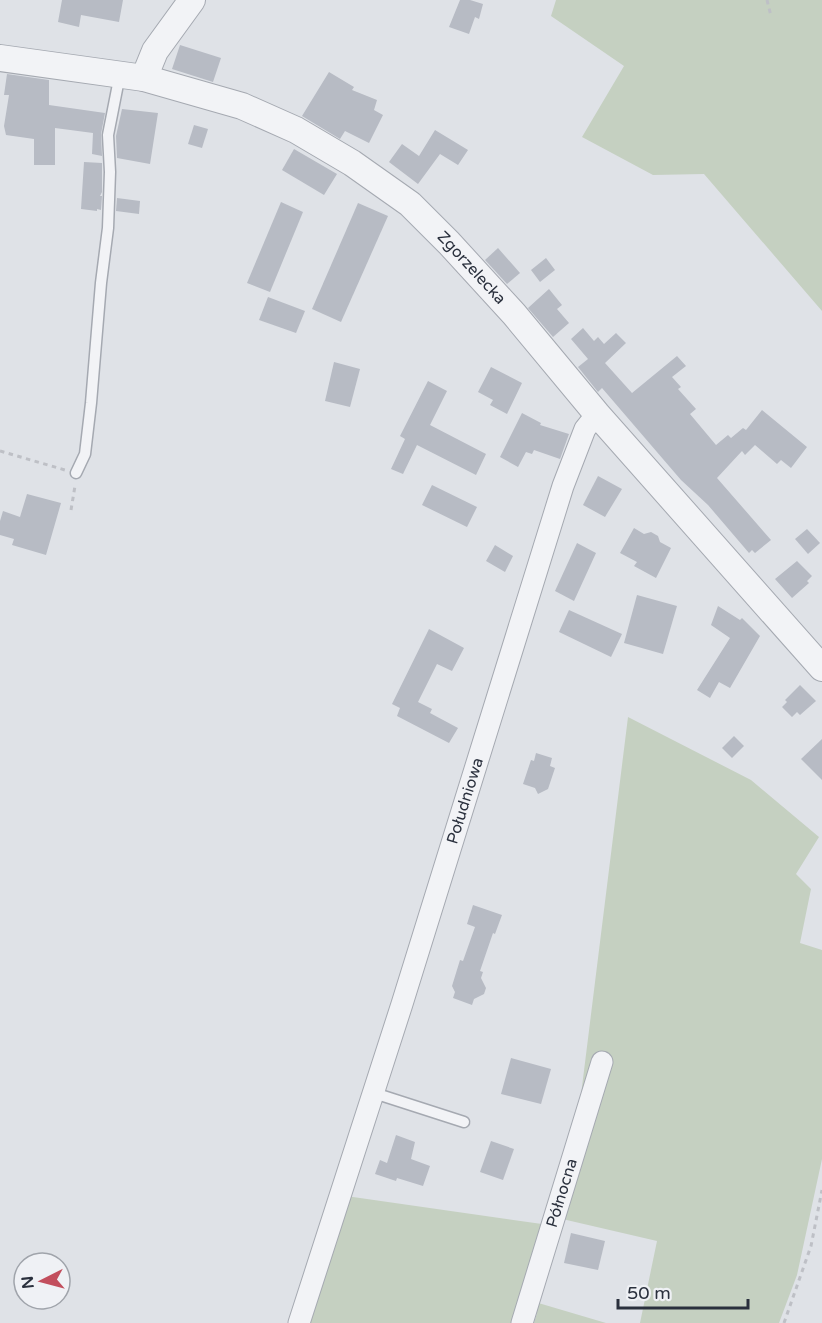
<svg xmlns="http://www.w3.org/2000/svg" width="822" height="1323" font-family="'Varela Round',sans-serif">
  <rect width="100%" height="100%" fill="#dfe2e7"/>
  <!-- green -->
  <g fill="#c5d0c1">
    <path d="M556 0H822V311L704 174 653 175 582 137 624 66 551 16Z"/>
    <path d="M628 717 751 780 819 837 796 874 811 889 800 943 822 950V1159L797 1275 779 1323H640L657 1241 558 1218 577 1127Z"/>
    <path d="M346 1196 549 1225 514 1323H308Z"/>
    <path d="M535 1302 606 1323H534L537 1313Z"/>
  </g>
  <!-- building -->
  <g fill="#b7bbc4">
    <path d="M62 0H123L119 22 81 15 79 27 58 22Z"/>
    <path d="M460 0H470L483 4 479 19 475 17 469 34 449 27Z"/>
    <path d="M180 45 221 58 213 82 172 69Z"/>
    <path d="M329 72 354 87 352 90 377 100 374 110 383 115 369 143 345 131 340 139 302 116Z"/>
    <path d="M7 74 49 80V105L105 113 101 134 102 156 92 154 93 133 55 128V165H34V139L6 135 4 126 9 95H4Z"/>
    <path d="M122 109 158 113 150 164 117 158 116 136Z"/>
    <path d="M194 125 208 129 202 148 188 144Z"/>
    <path d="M435 130 468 150 458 165 440 154 418 184 389 162 402 144 419 156Z"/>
    <path d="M294 149 337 174 324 195 282 170Z"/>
    <path d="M84 162 102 163V192L100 196H102L101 210 97 209V211L81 209Z"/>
    <path d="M117 198 140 201 139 214 116 211Z"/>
    <path d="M281 202 303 212 270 292 247 283Z"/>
    <path d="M358 203 388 216 341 322 312 309Z"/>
    <path d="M498 248 520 273 507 284 485 260Z"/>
    <path d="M546 258 555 270 540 282 531 270Z"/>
    <path d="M549 289 562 305 557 309 569 323 553 337 528 308Z"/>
    <path d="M268 297 305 311 296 333 259 320Z"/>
    <path d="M583 328 594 341 598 337 604 344 616 333 626 343 605 363 632 393 677 356 686 366 672 377 681 387 678 389 696 409 690 414 716 445 728 435 731 438 743 428 746 430 762 410 807 447 791 468 781 460 777 464 755 445 745 455 742 451 717 478 771 540 755 553 752 550 749 553 708 505 681 480 602 388 598 392 578 367 588 359 571 339Z"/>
    <path d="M334 362 360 369 350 407 325 401Z"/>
    <path d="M491 367 522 383 507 414 490 405 493 400 478 392Z"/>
    <path d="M428 381 447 391 430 425 486 454 476 475 417 445 403 474 391 469 405 439 400 436Z"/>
    <path d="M522 413 541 423 540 425 569 434 560 459 534 450 532 454 526 452 518 467 500 457Z"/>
    <path d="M598 476 622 489 605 517 583 505Z"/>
    <path d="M432 485 477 507 467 527 422 505Z"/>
    <path d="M27 494 61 503 46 555 12 545 14 539 0 535V521L3 511 20 517Z"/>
    <path d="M634 528 644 534 651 532 658 536 660 542 671 548 656 578 634 566 637 562 620 553Z"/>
    <path d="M807 529 820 543 808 554 795 539Z"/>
    <path d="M577 543 596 553 574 601 555 591Z"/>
    <path d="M495 545 513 556 505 572 486 561Z"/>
    <path d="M797 561 812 576 807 581 809 583 792 598 775 579Z"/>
    <path d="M637 595 677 606 663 654 624 643Z"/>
    <path d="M718 606 740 620 742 618 760 636 730 688 719 682 710 698 697 690 730 638 711 625Z"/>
    <path d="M569 610 622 634 611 657 559 632Z"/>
    <path d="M429 629 464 648 452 671 437 664 418 702 432 709 430 713 458 728 449 743 397 716 400 708 392 704Z"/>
    <path d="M800 685 816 701 800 715 797 712 792 717 782 707 787 702 785 700Z"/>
    <path d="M734 736 744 746 732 758 722 748Z"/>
    <path d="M822 739V780L801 759Z"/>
    <path d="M536 753 552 758 550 766 555 768 548 789 538 794 535 788 523 784 531 760 534 761Z"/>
    <path d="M473 905 502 915 495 934 493 933 480 971 483 972 481 978 486 988 484 994 474 999 472 1005 453 998 455 992 452 986 460 960 463 961 475 927 467 924Z"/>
    <path d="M511 1058 551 1069 541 1104 501 1094Z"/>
    <path d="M396 1135 415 1142 411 1159 430 1166 423 1186 397 1178 396 1181 375 1174 380 1160 387 1163Z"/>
    <path d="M491 1141 514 1149 503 1180 480 1172Z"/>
    <path d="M571 1233 605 1241 598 1270 564 1263Z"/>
  </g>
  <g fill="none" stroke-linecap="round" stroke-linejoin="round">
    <defs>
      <g id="service">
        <path d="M76 473 85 454 91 403 101 283 108 228 110 172 108 135 120 74"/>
        <path d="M374 1093 464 1122"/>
      </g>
      <g id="minor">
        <path id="s1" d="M299 1323 402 1004 563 486 585 429 597 414"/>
        <path id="s2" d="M522 1323 602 1062"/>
      </g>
      <g id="tertiary">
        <path id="s3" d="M0 58 144 78 242 106 296 130 352 163 410 204 449 243 514 314 597 414 822 668"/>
        <path d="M144 78 155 51 192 0"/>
      </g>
    </defs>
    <!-- service casing -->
    <use href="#service" stroke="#a5a9b1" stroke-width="13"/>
    <!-- minor casing -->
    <use href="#minor" stroke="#a5a9b1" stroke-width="23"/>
    <!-- tertiary casing -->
    <use href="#tertiary" stroke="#a5a9b1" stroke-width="28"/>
    <!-- path -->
    <g stroke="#bec0c6" stroke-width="3" stroke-dasharray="4.5 4.5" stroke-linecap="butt">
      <path d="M767 0 771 16"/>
      <path d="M0 451 65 470"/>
      <path d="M71 510 75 486"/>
      <path d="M784 1323 811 1246 822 1190"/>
    </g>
    <!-- service -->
    <use href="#service" stroke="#f2f3f6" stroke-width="10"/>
    <!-- minor -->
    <use href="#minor" stroke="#f2f3f6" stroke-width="21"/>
    <!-- tertiary -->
    <use href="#tertiary" stroke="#f2f3f6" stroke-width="26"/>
  </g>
  <g text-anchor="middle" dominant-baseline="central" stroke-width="4.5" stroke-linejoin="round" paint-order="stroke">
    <!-- street labels -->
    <g font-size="16" fill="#2a303d" stroke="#eff1f5">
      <text stroke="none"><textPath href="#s3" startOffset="531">Zgorzelecka</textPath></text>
      <text stroke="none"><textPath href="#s1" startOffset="548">Południowa</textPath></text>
      <text stroke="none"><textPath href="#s2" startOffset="136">Północna</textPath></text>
    </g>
  </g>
  <!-- north arrow -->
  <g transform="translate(42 1281) rotate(264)"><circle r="28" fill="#eff1f5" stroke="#a0a4ab" stroke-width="1.5"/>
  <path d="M0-4.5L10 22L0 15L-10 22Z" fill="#c24e5d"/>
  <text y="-9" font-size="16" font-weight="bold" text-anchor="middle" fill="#2a303d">N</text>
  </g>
  <!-- scale -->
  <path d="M618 1299v9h130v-9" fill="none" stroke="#2a303d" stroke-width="3"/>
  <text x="627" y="1299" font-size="18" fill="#2a303d" stroke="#eff1f5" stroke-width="4.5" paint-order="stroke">50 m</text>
</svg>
